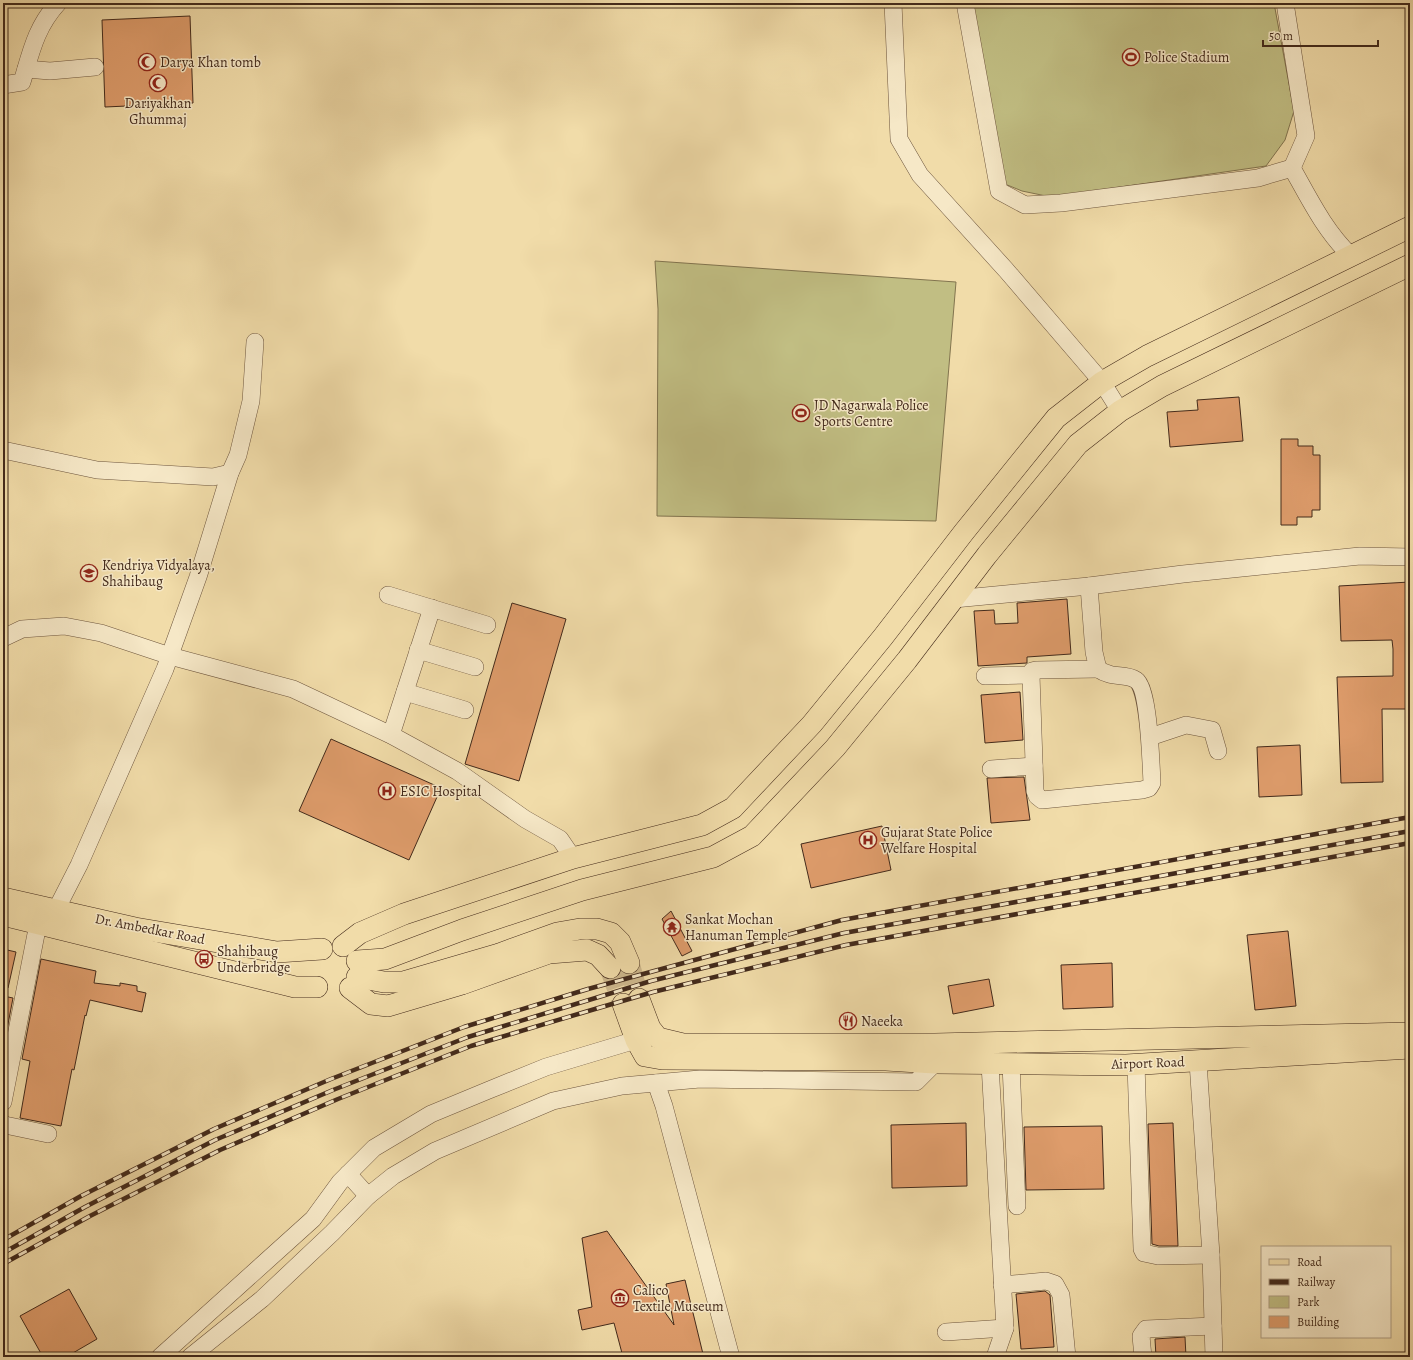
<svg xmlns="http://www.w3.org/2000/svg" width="1413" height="1360" font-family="Alegreya,serif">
  <rect width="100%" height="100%" fill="#f1dca9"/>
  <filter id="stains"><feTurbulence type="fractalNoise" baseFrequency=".005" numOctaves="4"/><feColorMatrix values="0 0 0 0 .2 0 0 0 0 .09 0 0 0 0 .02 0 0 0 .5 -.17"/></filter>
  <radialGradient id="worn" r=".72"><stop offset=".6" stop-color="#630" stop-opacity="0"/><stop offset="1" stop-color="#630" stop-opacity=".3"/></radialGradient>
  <!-- green -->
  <g fill="#c1be83" stroke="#82744f">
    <path d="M969 3H1274L1294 111 1285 140 1266 166 1051 197 1022 191 1000 182Z"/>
    <path d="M655 261 956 282 936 521 657 516 658 309Z"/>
  </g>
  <!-- building -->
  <g fill="#de9c6b" stroke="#432a1b">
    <path d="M190 16 193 103 105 107 102 20Z"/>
    <path d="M1239 397 1243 441 1170 447 1167 412 1198 410 1197 400Z"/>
    <path d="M1281 439H1298V446H1313V455H1320V510H1312V517H1297V525H1281Z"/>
    <path d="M1410 582V709H1382L1383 782 1341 783 1337 677 1393 676V649L1392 640 1341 641 1339 586Z"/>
    <path d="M1067 599 1071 654 1027 657V663L978 666 974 611 994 610 995 624 1018 623 1017 603Z"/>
    <path d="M512 603 566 619 519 781 465 764Z"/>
    <path d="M1020 692 1023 740 985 743 981 695Z"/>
    <path d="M331 739 441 788 409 860 299 811Z"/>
    <path d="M1300 745 1302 795 1259 797 1257 747Z"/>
    <path d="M1024 777 1030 820 991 823 987 778Z"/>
    <path d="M882 826 891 870 811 888 801 844Z"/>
    <path d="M671 911 692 951 682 956 662 919Z"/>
    <path d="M1288 931 1296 1006 1255 1010 1247 935Z"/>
    <path d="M3 949 16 952 8 988 3 987Z"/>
    <path d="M41 959 96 971 94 983 120 986V983L137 986V991L146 993 142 1012 90 1000 86 1016 85 1015 74 1070 72 1069 61 1126 20 1118 30 1061 22 1059Z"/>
    <path d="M1112 963 1113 1007 1063 1009 1061 965Z"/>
    <path d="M989 979 994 1006 953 1014 948 986Z"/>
    <path d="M3 996 13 998 4 1045H3Z"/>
    <path d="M966 1123 967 1186 892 1188 891 1125Z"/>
    <path d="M1173 1123 1178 1246H1159L1152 1244 1148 1124Z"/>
    <path d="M1102 1126 1104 1189 1026 1190 1024 1127Z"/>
    <path d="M607 1231 674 1325 666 1284 685 1280 703 1354 694 1357H623L614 1323 582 1330 578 1310 592 1307 582 1238Z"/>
    <path d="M69 1289 97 1339 66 1357H43L20 1316Z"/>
    <path d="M1045 1291 1050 1295 1054 1347 1021 1349 1016 1294Z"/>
    <path d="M1185 1337 1186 1357H1156L1155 1339Z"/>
  </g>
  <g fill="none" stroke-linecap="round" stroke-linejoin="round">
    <!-- major-tunnel -->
    <g stroke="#ceb88d" stroke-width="21" stroke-dasharray="21 10" stroke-linecap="butt">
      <path d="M629 963 639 999"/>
      <path d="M610 968 623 1004"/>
    </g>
    <defs>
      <g id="minor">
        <path d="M893 3 899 139 920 175 1006 270 1102 382 1120 411"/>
        <path d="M965 3 999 191 1025 205 1061 203 1258 178 1292 168 1306 136 1285 3"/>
        <path d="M26 69 50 71 95 67"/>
        <path d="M3 85 22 82C31 52 36 27 58 3"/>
        <path d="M1292 168C1310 200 1325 231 1351 256"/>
        <path d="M3 450 97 470 213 477 230 473"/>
        <path d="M388 595 487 625"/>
        <path d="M954 599 1089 586 1183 574 1360 556 1410 557"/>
        <path d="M3 638 22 629 64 626 101 633 170 656 293 689 391 735 457 771 525 819 560 839 573 858"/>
        <path d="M418 650 475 667"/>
        <path d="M1031 675 1035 791 1037 796 1042 800 1142 790 1149 788 1152 783C1151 765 1149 688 1136 680 1127 674 1118 677 1109 674 1105 673 1101 671 1098 669"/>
        <path d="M985 676 1031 675 1032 671 1036 670 1098 669 1094 652 1089 586"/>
        <path d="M405 692 465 710"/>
        <path d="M391 735 432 608"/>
        <path d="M1150 737 1186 725 1212 730 1218 751"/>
        <path d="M991 769 1034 766"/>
        <path d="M56 910 79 865 165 669 198 577 230 473 238 455 251 401 255 342"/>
        <path d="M1198 1062 1211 1255 1214 1357"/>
        <path d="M990 1064 1005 1328 995 1357"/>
        <path d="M1011 1064 1017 1206"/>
        <path d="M1136 1064 1142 1249 1144 1253 1158 1256 1211 1255"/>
        <path d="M656 1083 664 1106 731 1357"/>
        <path d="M3 1102 38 924"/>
        <path d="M3 1123 5 1125 48 1134"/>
        <path d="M348 1174 368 1196"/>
        <path d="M1002 1285 1046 1281 1055 1284 1061 1295 1067 1357"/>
        <path d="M946 1332 1005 1328"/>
        <path d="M160 1357 313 1219 340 1182 374 1148 431 1114 489 1090 546 1067 636 1040"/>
        <path d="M190 1357 262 1299 332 1233 368 1196 393 1176 435 1151 553 1101 622 1086 700 1079 916 1082 935 1063V1055"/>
        <path d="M1143 1357 1141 1336 1146 1329 1213 1326"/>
      </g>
      <g id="major">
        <path d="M3 898 135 928 277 952 322 949"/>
        <path d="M3 915 295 987H317"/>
        <path d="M343 946 360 933 404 914 573 858 702 825 733 808 812 724 883 637 964 532 1056 418 1102 382 1147 356 1410 227"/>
        <path d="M357 961 385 959 462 930 582 890 713 857 752 836 835 748 907 660 987 555 1078 444 1120 411 1162 386 1410 265"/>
        <path d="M357 977 384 982H403L499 954 557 933 580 929H597L611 933 620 942 629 963"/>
        <path d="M350 988 371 1004 388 1006 462 984 549 953 587 950 598 955 610 968"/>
        <path d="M639 999 650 1028 658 1038 683 1044H935L1410 1033"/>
        <path d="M623 1004 636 1040 645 1056 662 1059 886 1060 935 1063 1126 1065 1410 1048"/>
      </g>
    </defs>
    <!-- minor casing -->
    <use href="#minor" stroke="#6e563e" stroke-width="18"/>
    <!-- major casing -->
    <use href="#major" stroke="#432a1b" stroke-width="22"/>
    <!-- minor -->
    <use href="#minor" stroke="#f6e8c7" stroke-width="17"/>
    <!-- major -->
    <use href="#major" stroke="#f1dca9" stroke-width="21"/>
    <defs>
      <g id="rail">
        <path d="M3 1240 81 1196 214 1129 331 1079 464 1027 588 989 842 920 1410 817"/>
        <path d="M3 1253 85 1207 215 1140 333 1090 468 1037 651 981 844 933 1410 831"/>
        <path d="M3 1264 90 1216 220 1150 338 1099 471 1046 595 1009 653 992 846 945 1410 843"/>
      </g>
    </defs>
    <!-- rail casing -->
    <use href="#rail" stroke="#432a1b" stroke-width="4.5"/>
    <!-- rail -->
    <use href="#rail" stroke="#f6e8c7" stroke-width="3" stroke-dasharray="9" stroke-linecap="butt"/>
  </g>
  <!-- icons -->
  <defs>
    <symbol id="stadium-ring" viewBox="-11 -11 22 22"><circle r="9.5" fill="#f6e8c7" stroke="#8f2418" stroke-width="1.5"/><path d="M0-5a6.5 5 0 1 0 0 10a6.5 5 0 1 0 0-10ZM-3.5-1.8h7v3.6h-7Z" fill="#8f2418"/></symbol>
    <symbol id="mosque-ring" viewBox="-11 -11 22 22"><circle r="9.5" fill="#f6e8c7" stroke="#8f2418" stroke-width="1.5"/><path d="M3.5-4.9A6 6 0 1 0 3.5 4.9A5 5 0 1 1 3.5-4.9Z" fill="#8f2418"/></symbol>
    <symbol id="school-ring" viewBox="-11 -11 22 22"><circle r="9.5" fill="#f6e8c7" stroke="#8f2418" stroke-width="1.5"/><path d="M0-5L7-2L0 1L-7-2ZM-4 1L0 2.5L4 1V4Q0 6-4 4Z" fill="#8f2418"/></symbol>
    <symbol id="hospital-ring" viewBox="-11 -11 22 22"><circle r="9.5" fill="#f6e8c7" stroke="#8f2418" stroke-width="1.5"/><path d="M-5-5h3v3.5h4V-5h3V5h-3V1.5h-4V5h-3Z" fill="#8f2418"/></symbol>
    <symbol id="temple-ring" viewBox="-11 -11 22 22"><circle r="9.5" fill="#f6e8c7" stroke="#8f2418" stroke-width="1.5"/><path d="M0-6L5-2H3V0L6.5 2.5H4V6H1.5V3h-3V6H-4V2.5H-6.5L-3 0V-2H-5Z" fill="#8f2418"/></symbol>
    <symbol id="bus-ring" viewBox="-11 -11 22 22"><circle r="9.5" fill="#f6e8c7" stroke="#8f2418" stroke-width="1.5"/><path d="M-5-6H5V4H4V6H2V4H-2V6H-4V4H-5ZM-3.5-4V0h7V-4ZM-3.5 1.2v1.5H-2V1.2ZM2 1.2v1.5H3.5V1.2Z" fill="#8f2418"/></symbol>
    <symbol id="restaurant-ring" viewBox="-11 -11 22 22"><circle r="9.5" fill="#f6e8c7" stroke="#8f2418" stroke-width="1.5"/><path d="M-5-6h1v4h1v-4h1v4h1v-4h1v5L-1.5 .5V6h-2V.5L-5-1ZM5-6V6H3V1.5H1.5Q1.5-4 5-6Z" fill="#8f2418"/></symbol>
    <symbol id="museum-ring" viewBox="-11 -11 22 22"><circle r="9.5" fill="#f6e8c7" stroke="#8f2418" stroke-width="1.5"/><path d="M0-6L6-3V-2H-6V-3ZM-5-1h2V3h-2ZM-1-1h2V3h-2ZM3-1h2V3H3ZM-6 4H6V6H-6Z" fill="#8f2418"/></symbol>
  </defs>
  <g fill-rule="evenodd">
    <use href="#stadium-ring" x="1121" y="47" width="20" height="20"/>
    <use href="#mosque-ring" x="137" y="52" width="20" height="20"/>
    <use href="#mosque-ring" x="148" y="73" width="20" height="20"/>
    <use href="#stadium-ring" x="791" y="403" width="20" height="20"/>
    <use href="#school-ring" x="79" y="563" width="20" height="20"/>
    <use href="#hospital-ring" x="377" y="781" width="20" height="20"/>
    <use href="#hospital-ring" x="858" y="830" width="20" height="20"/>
    <use href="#temple-ring" x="662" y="917" width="20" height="20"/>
    <use href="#bus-ring" x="194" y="949" width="20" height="20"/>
    <use href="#restaurant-ring" x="838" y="1011" width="20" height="20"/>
    <use href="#museum-ring" x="610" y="1288" width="20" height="20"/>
  </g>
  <g text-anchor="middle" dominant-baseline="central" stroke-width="3" stroke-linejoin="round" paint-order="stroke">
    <!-- poi labels -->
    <g font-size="14" fill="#432a1b" stroke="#f6e8c7" text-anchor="start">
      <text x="1144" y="57">Police Stadium</text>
      <text x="160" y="62">Darya Khan tomb</text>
      <text x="158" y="103" text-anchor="middle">Dariyakhan<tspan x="158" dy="16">Ghummaj</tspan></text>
      <text x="814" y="405">JD Nagarwala Police<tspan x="814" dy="16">Sports Centre</tspan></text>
      <text x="102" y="565">Kendriya Vidyalaya,<tspan x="102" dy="16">Shahibaug</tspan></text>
      <text x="400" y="791">ESIC Hospital</text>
      <text x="881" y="832">Gujarat State Police<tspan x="881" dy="16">Welfare Hospital</tspan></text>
      <text x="685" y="919">Sankat Mochan<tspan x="685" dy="16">Hanuman Temple</tspan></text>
      <text x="217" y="951">Shahibaug<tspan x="217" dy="16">Underbridge</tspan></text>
      <text x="861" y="1021">Naeeka</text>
      <text x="633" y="1290">Calico<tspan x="633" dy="16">Textile Museum</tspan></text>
    </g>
    <!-- street labels -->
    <g font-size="14" fill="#432a1b" stroke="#f6e8c7">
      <text transform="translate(150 929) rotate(11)">Dr. Ambedkar Road</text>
      <text transform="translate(1148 1063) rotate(-2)">Airport Road</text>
    </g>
  </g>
  <!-- margin -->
  <rect width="1413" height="1360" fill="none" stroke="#f1dca9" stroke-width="16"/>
  <rect x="4" y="4" width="1405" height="1352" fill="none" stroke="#432a1b" stroke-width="2"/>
  <rect x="8" y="8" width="1397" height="1344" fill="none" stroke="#432a1b"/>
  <!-- legend -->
  <rect x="1261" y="1246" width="130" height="92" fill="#f6e8c7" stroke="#ae9c82"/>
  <rect x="1269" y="1259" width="20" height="6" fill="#f1dca9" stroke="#ae9c82"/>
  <text x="1297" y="1266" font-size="12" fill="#432a1b">Road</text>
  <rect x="1269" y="1279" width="20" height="6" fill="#432a1b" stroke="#ae9c82"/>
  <text x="1297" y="1286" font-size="12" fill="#432a1b">Railway</text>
  <rect x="1269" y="1296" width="20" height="12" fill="#c1be83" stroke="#ae9c82"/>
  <text x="1297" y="1306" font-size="12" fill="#432a1b">Park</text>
  <rect x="1269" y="1316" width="20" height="12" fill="#de9c6b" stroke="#ae9c82"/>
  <text x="1297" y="1326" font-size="12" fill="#432a1b">Building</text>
  <!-- scale -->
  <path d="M1263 40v6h115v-6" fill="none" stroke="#432a1b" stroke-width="2"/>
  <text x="1269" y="40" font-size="12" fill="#432a1b" stroke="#f6e8c7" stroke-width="3" paint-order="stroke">50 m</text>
  <rect width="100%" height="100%" filter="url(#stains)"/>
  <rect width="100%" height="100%" fill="url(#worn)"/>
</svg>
